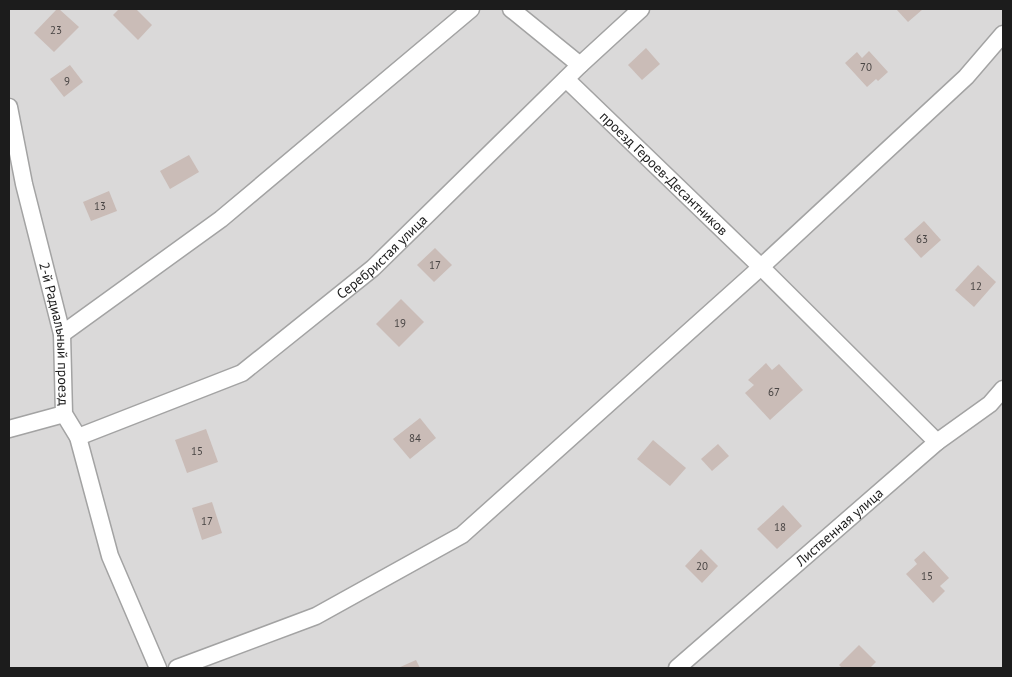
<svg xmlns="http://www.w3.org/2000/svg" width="1012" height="677" font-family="'PT Sans',sans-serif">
  <rect width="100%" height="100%" fill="#eee7e0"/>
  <!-- residential -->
  <rect fill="#dad9d9" x="9" y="9" width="994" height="659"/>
  <!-- building -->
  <g fill="#cabcb7">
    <path d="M57 9H59L79 27 54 52 34 33Z"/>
    <path d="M119 9H136L152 25 138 40 113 15Z"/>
    <path d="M896 9H923L908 22Z"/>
    <path d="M646 48 660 64 642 80 628 65Z"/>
    <path d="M869 51 888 72 878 81 876 79 867 87 845 63 857 52 862 58Z"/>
    <path d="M70 65 83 82 64 97 50 79Z"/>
    <path d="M189 155 199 172 170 189 160 171Z"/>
    <path d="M109 191 117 211 91 221 83 202Z"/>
    <path d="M924 221 941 240 921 258 904 239Z"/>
    <path d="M435 248 452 265 434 282 417 265Z"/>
    <path d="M978 265 996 282 974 307 955 290Z"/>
    <path d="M401 299 424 322 399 347 376 324Z"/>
    <path d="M766 363 772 370 779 364 803 390 770 420 745 393 754 385 748 380Z"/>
    <path d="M420 418 436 438 410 459 393 439Z"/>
    <path d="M206 429 218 462 187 473 175 440Z"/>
    <path d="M653 440 686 468 670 486 637 459Z"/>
    <path d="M718 444 729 456 712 471 701 459Z"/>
    <path d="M212 502 222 533 202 540 192 508Z"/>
    <path d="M783 505 802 526 777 549 757 529Z"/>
    <path d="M701 549 718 566 702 583 685 566Z"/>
    <path d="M924 551 949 578 940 586 945 591 933 603 906 574 917 564 914 560Z"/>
    <path d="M859 645 876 662 870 668H842L839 665Z"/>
    <path d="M416 660 420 668H398Z"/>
  </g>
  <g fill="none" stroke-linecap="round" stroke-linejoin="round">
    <defs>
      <g id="minor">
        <path d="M511 9 580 65"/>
        <path id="s1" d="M566 79 761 267 937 442"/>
        <path id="s2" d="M9 107 24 184 62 334 64 414 78 437 110 556 158 668"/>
        <path d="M62 334 221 219 471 9"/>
        <path d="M9 429 64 414"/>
        <path id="s3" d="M78 437 242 373 373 268 580 65 641 9"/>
        <path d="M177 668 316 616 462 535 761 267 966 77 1003 34"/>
        <path id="s4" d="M677 668 937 442 990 404 1003 389"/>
      </g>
    </defs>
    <!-- minor casing -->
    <use href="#minor" stroke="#a3a3a3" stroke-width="19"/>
    <!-- minor -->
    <use href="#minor" stroke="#fff" stroke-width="16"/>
  </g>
  <g text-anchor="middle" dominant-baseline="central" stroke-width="4.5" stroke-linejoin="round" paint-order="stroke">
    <!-- number labels -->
    <g font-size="11" fill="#484443">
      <text x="56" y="30">23</text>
      <text x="866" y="67">70</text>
      <text x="67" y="81">9</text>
      <text x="100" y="206">13</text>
      <text x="922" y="239">63</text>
      <text x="435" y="265">17</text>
      <text x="976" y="286">12</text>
      <text x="400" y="323">19</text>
      <text x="774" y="392">67</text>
      <text x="415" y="438">84</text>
      <text x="197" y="451">15</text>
      <text x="207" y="521">17</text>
      <text x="780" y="527">18</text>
      <text x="702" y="566">20</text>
      <text x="927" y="576">15</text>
    </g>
    <!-- street labels -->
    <g font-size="14" fill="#1c1c1c" stroke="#fff">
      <text stroke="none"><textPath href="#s1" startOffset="136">проезд Героев-Десантников</textPath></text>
      <text stroke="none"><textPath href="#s3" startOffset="358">Серебристая улица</textPath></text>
      <text stroke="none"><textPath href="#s2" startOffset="232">2-й Радиальный проезд</textPath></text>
      <text stroke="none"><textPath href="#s4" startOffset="215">Лиственная улица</textPath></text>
    </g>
  </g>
  <!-- border -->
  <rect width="1012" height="677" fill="none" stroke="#1c1c1c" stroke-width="20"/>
</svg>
